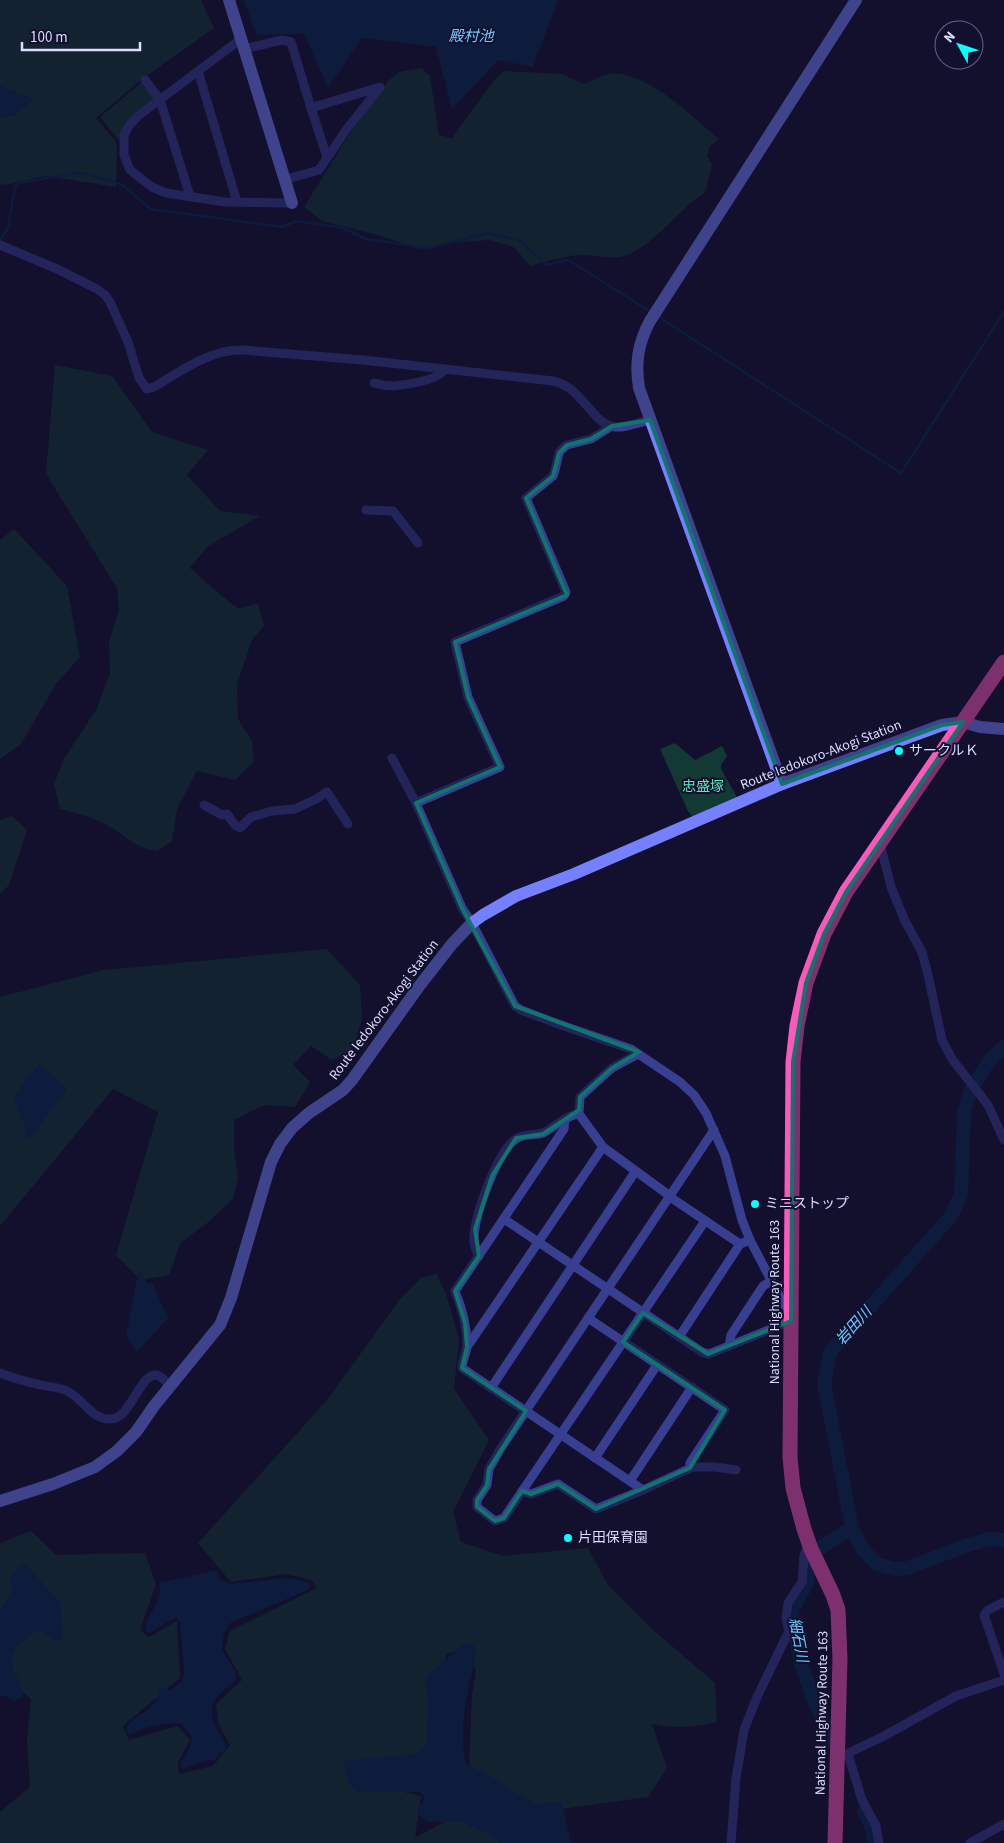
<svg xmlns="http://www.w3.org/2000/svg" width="1004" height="1843" font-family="'Source Sans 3','Noto Sans JP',sans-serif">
  <rect width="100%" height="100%" fill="#12102e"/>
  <!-- green -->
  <g fill="#123933">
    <path d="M0 0H201L214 28 142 79 96 118 117 143 116 187 46 176 5 185 0 184V117L15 115 33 100 0 86Z"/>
    <path d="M421 68 430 76 439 135 452 138 495 79 504 71 562 74 584 84C592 81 601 75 609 74 646 69 692 117 719 139L710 146 707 156 712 164 705 193C677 210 659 241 627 255 611 261 598 254 582 255 566 255 545 262 530 266L514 247 489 240 450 243 419 249 378 235 322 221 304 207 354 127 389 80 399 72Z"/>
    <path d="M143 81 154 97 153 99 121 133 119 141 100 117Z"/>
    <path d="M55 365 112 376 152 432 208 450 187 475 220 511 260 516 208 546 190 568C206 582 222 597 239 609L258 603 264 626 252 640 237 684 238 719 252 741 254 762 235 780 197 771 177 809 172 841 157 851C134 848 125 834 105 824 91 817 75 812 60 809L54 784 64 759 97 708 110 673 109 641 119 611 117 588 46 474Z"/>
    <path d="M14 529 67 586 80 657 56 684 21 744 0 759V540Z"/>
    <path d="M675 743 695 760 722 746 727 756 721 765V769L738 799 693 818 688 811 660 749Z"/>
    <path d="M12 816 27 830 9 885 0 894V820Z"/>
    <path d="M327 949 360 985 362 1018 354 1048 332 1060 311 1046 293 1065 310 1082 295 1107 265 1105 234 1120V1148L238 1176 233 1199 206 1224 181 1242 169 1275 141 1280 116 1255 158 1112 113 1089 0 1226V997L104 970Z"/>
    <path d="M437 1274 446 1294 459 1339 454 1389 489 1440 453 1512 461 1542 503 1556 588 1548 608 1585 652 1629 715 1683 717 1722C694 1727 675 1729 652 1724L667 1768 648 1797 540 1812 495 1791 469 1764 472 1695 476 1671 471 1660 460 1650 447 1654 433 1692V1754L348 1779 421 1796 415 1838 453 1817 489 1834 502 1843H0V1812L30 1787 27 1740 31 1699 0 1674V1543L31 1531 56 1555 145 1553 156 1584 140 1630 149 1637 177 1621 180 1678 123 1726 129 1740 178 1726 190 1740 178 1762 179 1774 213 1766 230 1745 219 1725 216 1704 242 1680 225 1649 230 1631 317 1588 311 1580 286 1574 231 1582 198 1543 327 1400 400 1299 421 1278Z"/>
  </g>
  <!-- water -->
  <g fill="#072a50">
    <path d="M244 0H558L533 67 498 60 452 109 436 47 362 38 328 88 304 34 256 35Z"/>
    <path d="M0 86 34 99 15 115 0 117Z"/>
    <path d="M40 1063 67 1089 30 1139 25 1138V1128L14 1098 25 1081Z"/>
    <path d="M139 1269 147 1284 152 1282 168 1318 137 1352 126 1336Z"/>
    <path d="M22 1565 27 1566 61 1603 62 1639 54 1641 42 1632 36 1631C15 1648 4 1652 18 1679 21 1686 24 1689 22 1697L15 1701 4 1695 0 1698V1612L12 1590 10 1578 18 1567Z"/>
    <path d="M217 1570 220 1580 231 1584 286 1578 308 1582 310 1589 230 1623 223 1635 222 1650 236 1673 235 1681C215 1697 203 1706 219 1732 223 1738 226 1742 225 1750L214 1760 202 1761 182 1769 180 1765 189 1750 192 1738 182 1724C163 1722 146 1727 129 1735L126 1728 133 1719 147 1711 156 1701 159 1687 171 1690 183 1680 184 1671 180 1623 176 1617 149 1633 146 1631C144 1613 164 1606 159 1583Z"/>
    <path d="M472 1643 477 1651C469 1687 457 1727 466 1764L498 1780 516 1793 536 1804 562 1802 571 1843H500L484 1831 461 1821 428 1822 420 1816 418 1809 425 1798 419 1792H356C349 1786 342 1771 345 1761L416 1754 427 1744 428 1702 426 1681 428 1675 463 1645Z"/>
  </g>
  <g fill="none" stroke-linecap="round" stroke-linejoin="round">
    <!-- stream -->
    <g stroke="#072a50" stroke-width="2.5">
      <path d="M0 240 8 228 15 187 18 183 78 173 86 174 121 184 151 209 282 227 297 221 343 228 366 239 429 248 488 233 519 240 547 265 568 260 570 261 651 312"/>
      <path d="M657 316 901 473 1004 312"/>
    </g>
    <!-- river -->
    <g stroke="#072a50" stroke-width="14">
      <path d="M1004 1047 988 1062 970 1092 964 1112 961 1195 951 1216 830 1352 824 1384 852 1528 863 1550 877 1564 895 1569 907 1568 971 1544 990 1539 1004 1540"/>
      <path d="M832 1742 814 1701 801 1663 792 1623V1614L793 1608 807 1583 809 1561 820 1548 852 1528"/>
      <path d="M864 1811 872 1827 874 1843"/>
    </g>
    <!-- street -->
    <g stroke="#383e90" stroke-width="9">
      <path d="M241 39 138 116 129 126 124 135V155L130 170 152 187 166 193 225 202 292 203"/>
      <path d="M244 49 282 40 291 42 311 108 380 87 346 130 319 170 284 180"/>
      <path d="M198 71 237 202"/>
      <path d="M145 80 160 100 190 196"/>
      <path d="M311 108 327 157"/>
      <path d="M0 245 57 269 97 289 105 295 110 302 128 342 139 378 147 389 154 387C181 371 210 349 243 350L363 360 553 381C584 388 591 424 615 427 626 428 639 422 650 420"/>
      <path d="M374 383C381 385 387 386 394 386 405 385 440 380 445 369"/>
      <path d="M366 510 393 511 418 543"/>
      <path d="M392 758 416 803 462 908 472 923 515 1006 521 1010 558 1024 631 1049 680 1082 694 1095 706 1113 725 1156 742 1220 750 1240 784 1305 791 1307"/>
      <path d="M416 803 500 767 468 697 455 642 564 596 566 592 526 498 553 476 555 470 559 453 561 450 567 445 591 439 612 426"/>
      <path d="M204 805 222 815 227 814 235 825 240 828 251 817 272 811 295 809 316 799 327 792 348 824"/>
      <path d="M878 847 882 851 891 887 905 921 922 952 928 975 942 1040 952 1059 988 1105 1004 1140"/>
      <path d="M638 1054 612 1068 580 1097 579 1114 603 1147 670 1196"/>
      <path d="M565 1119 564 1129 455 1291C462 1308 467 1326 467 1345 467 1353 462 1360 462 1368L643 1490"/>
      <path d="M670 1197 740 1244"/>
      <path d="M504 1219 702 1352 708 1354 714 1352 791 1321"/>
      <path d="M705 1221 504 1518 495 1521 477 1507V1500L487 1485 489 1469 501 1448 714 1130"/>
      <path d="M479 1256C476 1250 473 1244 474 1237 475 1215 497 1151 516 1139 525 1132 536 1137 545 1132 556 1126 566 1115 579 1114"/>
      <path d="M588 1318 725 1410 690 1463V1468"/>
      <path d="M679 1337 740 1244 750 1240"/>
      <path d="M729 1346 731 1335 763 1286 771 1281"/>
      <path d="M467 1347 603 1147"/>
      <path d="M0 1373C13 1378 27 1382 41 1385 49 1387 59 1387 67 1391 83 1398 91 1420 111 1419 132 1418 141 1368 159 1376 163 1378 167 1383 170 1386"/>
      <path d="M491 1388 635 1172"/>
      <path d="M595 1458 657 1365"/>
      <path d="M630 1481 692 1387"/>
      <path d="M522 1491 531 1494 558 1484 596 1509 643 1490 693 1467H715L736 1470"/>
      <path d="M1004 1602 988 1610 984 1615 1004 1674"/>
      <path d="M848 1754 862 1800 876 1826 879 1843"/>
      <path d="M838 1758 884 1736 956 1696 1004 1680"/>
      <path d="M731 1843 736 1778 744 1730 757 1697 789 1631 786 1618 788 1603 802 1582 804 1556 808 1544"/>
      <path d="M970 1843 1004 1824"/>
    </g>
    <!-- secondary -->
    <g stroke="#7480ff" stroke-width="12">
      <path d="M229 0 292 203"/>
      <path d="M782 784 639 388C635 363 638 343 650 321L856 0"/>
      <path d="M0 1501 53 1484 95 1467 117 1451 136 1432 154 1406 220 1325 231 1298 271 1162 280 1144 292 1128 309 1113 343 1090 352 1080 420 985 452 944 472 923 483 915 516 896 574 874 782 784 942 725 963 722 980 727 1004 729"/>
    </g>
    <!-- highway -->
    <path stroke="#ff58bb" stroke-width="15" d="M835 1843 840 1659 838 1610 833 1595 811 1549 804 1529 793 1488 790 1457 793 1062 797 1026 806 983 824 934 846 892 1004 662"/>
  </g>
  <!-- marked area -->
  <path d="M0 0H1004V1843H0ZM650 420 782 784 942 725 963 722 846 892 824 934 806 983 793 1062 791 1321 708 1354 643 1313 623 1342 725 1410 690 1468 596 1509 558 1484 531 1494 522 1491 504 1518 495 1521 477 1507V1500L487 1485 489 1469 526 1411 462 1368 467 1347 465 1323 455 1291 479 1256 475 1229 492 1176 516 1138 543 1134 579 1110 580 1097 612 1068 639 1052 515 1006 462 908 416 803 500 767 468 697 455 642 567 595 526 498 553 476 559 453 567 445 591 439 612 426Z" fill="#12102e" fill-opacity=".55" fill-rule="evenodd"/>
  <path fill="none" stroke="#0f766e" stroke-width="4" stroke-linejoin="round" d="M650 420 782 784 942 725 963 722 846 892 824 934 806 983 793 1062 791 1321 708 1354 643 1313 623 1342 725 1410 690 1468 596 1509 558 1484 531 1494 522 1491 504 1518 495 1521 477 1507V1500L487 1485 489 1469 526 1411 462 1368 467 1347 465 1323 455 1291 479 1256 475 1229 492 1176 516 1138 543 1134 579 1110 580 1097 612 1068 639 1052 515 1006 462 908 416 803 500 767 468 697 455 642 567 595 526 498 553 476 559 453 567 445 591 439 612 426Z"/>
  <!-- markers -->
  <g fill="#09fffc" stroke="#12102e" stroke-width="2">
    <circle cx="899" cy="751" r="5"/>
    <circle cx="755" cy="1204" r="5"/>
    <circle cx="568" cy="1538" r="5"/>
  </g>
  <g text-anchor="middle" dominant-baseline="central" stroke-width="4" stroke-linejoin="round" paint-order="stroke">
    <!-- poi labels -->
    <g font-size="14" fill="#ddf" stroke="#12102e" text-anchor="start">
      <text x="909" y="751">サークルＫ</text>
      <text x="765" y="1204">ミニストップ</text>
      <text x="578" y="1538">片田保育園</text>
    </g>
    <!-- street labels -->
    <g font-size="14" fill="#ddf" stroke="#12102e">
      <text transform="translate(821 755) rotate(-21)">Route Iedokoro-Akogi Station</text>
      <text transform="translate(384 1010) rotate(-53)">Route Iedokoro-Akogi Station</text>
      <text transform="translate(775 1302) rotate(-90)">National Highway Route 163</text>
      <text transform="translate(822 1713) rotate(-89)">National Highway Route 163</text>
    </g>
    <!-- park labels -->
    <g font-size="14" fill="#5fe9b7" stroke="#12102e">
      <text x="703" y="787">忠盛塚</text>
    </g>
    <!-- water labels -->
    <g font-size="15" font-style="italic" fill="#6bcbff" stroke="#12102e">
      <text x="471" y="36">殿村池</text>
      <text transform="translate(854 1326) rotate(-48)">岩田川</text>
      <text transform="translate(798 1640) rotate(79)">細石川</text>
    </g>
  </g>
  <!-- north arrow -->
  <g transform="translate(959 45) rotate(310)"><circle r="24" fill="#12102e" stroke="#636282"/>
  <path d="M0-4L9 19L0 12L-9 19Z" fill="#09fffc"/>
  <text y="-8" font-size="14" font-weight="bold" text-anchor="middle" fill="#ddddff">N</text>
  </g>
  <!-- scale -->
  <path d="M22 42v8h118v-8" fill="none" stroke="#ddddff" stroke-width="2.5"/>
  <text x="30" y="42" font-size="15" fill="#ddddff" stroke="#12102e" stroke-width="4" paint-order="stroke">100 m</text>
</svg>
